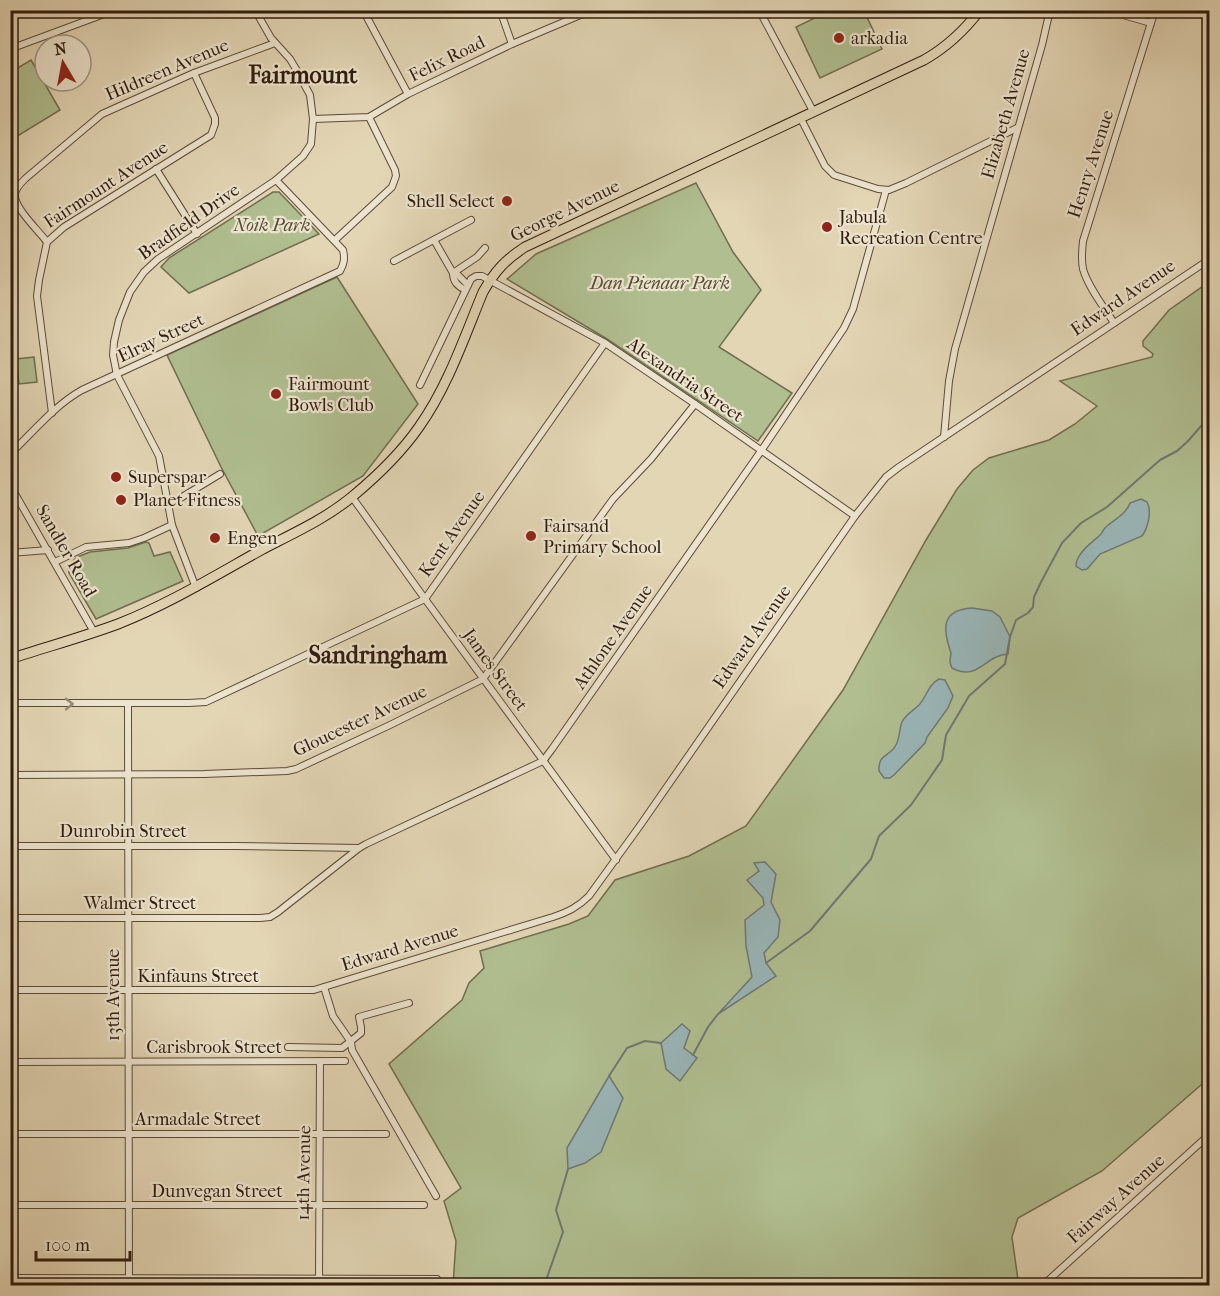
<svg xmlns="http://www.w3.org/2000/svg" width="1220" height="1296" font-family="'IM FELL French Canon',serif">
  <rect width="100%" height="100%" fill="#e3d6b5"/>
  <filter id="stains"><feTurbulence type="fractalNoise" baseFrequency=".00333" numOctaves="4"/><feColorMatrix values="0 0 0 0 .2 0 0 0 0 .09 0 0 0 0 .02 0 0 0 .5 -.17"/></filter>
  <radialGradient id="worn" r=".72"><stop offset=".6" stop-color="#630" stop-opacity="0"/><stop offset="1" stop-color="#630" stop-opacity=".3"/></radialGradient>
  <!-- green -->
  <g fill="#b0be90" stroke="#706d4f" stroke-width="1.5">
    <path d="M831 10 864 11 882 49 820 78 796 27Z"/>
    <path d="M31 60 60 110 11 140V72Z"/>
    <path d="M696 183 733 252 761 290 719 347 792 393 758 441 607 339 507 279 536 254Z"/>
    <path d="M273 192H279L319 234 189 293 161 267 169 258Z"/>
    <path d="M337 277 418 404 363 476 258 536 221 467 167 355Z"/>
    <path d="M1209 282V1078L1102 1171 1018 1218 1012 1237 1018 1280 1022 1285H453L456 1241 444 1201 461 1188 389 1064 462 1000 469 983 484 968 480 951 569 924 588 916 615 880 689 856 746 826 843 690 926 540 957 489 973 470 989 458 1049 440 1075 424 1097 406 1060 381 1152 357 1153 354 1143 346V341L1169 310Z"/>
    <path d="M34 357 37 382 19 384 16 359Z"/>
    <path d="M146 542 149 543 154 556 170 552 183 581 96 619 69 573 68 566 77 557 90 552 128 548Z"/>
  </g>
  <!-- water -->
  <g fill="#99b6b8" stroke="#6f7874" stroke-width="1.5">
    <path d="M1141 499 1147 502C1152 511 1148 528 1142 536L1100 554 1087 569 1082 570 1076 566C1076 553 1092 543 1101 534 1103 531 1104 528 1107 526 1115 519 1126 514 1130 503Z"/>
    <path d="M972 608 992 611 1000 617 1010 637 1008 654C985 655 978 682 952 668 949 662 950 660 951 653 943 630 940 610 972 608Z"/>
    <path d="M939 679 945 680 953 696 948 708 927 737 925 743 894 775 890 778H884L879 771C878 753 890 757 896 745 900 738 899 729 902 722 906 714 913 711 919 705 927 696 928 685 939 679Z"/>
    <path d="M765 862 776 874 771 902 780 920 778 937 764 953 766 963 776 976 718 1014 752 977 746 946 745 920 764 905 763 898 747 880 759 871 754 863Z"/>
    <path d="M682 1024 690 1031 684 1048 697 1058 680 1081 666 1069 661 1043Z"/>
    <path d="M609 1076 623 1098 601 1152 585 1163 568 1169 567 1148Z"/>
  </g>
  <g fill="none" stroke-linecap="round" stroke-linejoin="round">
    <!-- stream -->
    <g stroke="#6f7874" stroke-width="2">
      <path d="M766 963 810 931 871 859 879 836 911 805 942 760 946 735 969 696 1005 664 1010 637 1016 620 1028 613 1033 607 1034 597 1041 582 1062 543 1081 523 1107 507 1160 460 1177 451 1188 441 1202 425 1210 420"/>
      <path d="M693 1055 708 1027 718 1014"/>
      <path d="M609 1076 627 1048 645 1041 661 1043"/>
      <path d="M544 1286 563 1232 556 1210 568 1169"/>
    </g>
    <defs>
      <g id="minor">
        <path d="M363 10 408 94"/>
        <path d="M500 10 512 44"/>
        <path d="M759 10 813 111"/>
        <path d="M1106 10 1151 23"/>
        <path d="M10 49 115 10"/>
        <path d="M800 117 825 166 834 175 878 189 889 190 906 183 1017 128"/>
        <path d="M313 119 369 117 408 94 512 44 592 10"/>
        <path d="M156 169 197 234"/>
        <path d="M335 240 392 187 396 176 395 170 369 117"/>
        <path d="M434 240 453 273 458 275 468 285"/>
        <path d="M47 242C39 231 13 207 15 194 16 187 22 182 26 178L102 114 194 73 275 43"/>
        <path d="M394 261 471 220"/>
        <path d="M453 273 477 257 485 248"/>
        <path d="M453 273C453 282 458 286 465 290"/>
        <path d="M1114 323C1104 307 1088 287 1083 269 1081 260 1082 250 1083 241L1155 10"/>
        <path d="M420 385 471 279 476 276H482L605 343 695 404 855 516"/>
        <path d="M52 413 37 296 39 280 47 242 64 227 211 135 215 124V118L194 73"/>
        <path d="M944 437 949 381 955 349 1042 45 1050 10"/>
        <path d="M10 454C33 432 55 405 82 390L340 271C344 264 345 259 343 250L276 180"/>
        <path d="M10 485 94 632"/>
        <path d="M352 497 425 599 616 860"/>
        <path d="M169 505 220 474"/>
        <path d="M10 553 48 550"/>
        <path d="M55 562 86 547 129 543 144 538 172 525"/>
        <path d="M196 588 172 525 159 456 117 375 113 355 114 342 119 320 130 292 144 272 158 259 276 180 303 156 311 144 313 119 310 95 296 69 290 59 271 38 255 10"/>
        <path d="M10 703H188L206 702 425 599 605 343"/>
        <path d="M128 704 129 1286"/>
        <path d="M10 775 204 774 287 771 296 769 390 725 483 679 613 499 651 459 695 404"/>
        <path d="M10 846H235L359 848"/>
        <path d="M10 918H260L270 917 278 912 359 848 366 844 543 761 552 749 761 451 844 328 853 309 886 190"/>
        <path d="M324 987 333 1016 351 1042 352 1050 436 1196"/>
        <path d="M10 990H314L553 917C568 912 578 907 589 896L639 827 855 516 886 477 899 467 1210 259"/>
        <path d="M288 1047 342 1048 361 1033V1027L359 1017 409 1003"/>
        <path d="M10 1062 345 1061"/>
        <path d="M10 1134H386"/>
        <path d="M10 1205H424"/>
        <path d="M10 1278 437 1279"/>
        <path d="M319 1286 320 1061"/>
        <path d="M1042 1286 1210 1134"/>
      </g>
      <path id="primary" d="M10 659C46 647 83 637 118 624 169 604 216 575 263 549 294 533 327 518 353 496 377 476 401 453 419 427 448 386 464 338 483 292 495 271 505 260 525 247L924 60C947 47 964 31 980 10"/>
    </defs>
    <!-- minor casing -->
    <use href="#minor" stroke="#5d4a38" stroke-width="8"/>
    <!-- primary casing -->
    <use href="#primary" stroke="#301c0e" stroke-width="11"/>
    <!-- minor -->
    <use href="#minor" stroke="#ede4cf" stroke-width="6"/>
    <!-- primary -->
    <use href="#primary" stroke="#e3d6b5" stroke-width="9"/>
  </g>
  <!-- one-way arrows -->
  <defs><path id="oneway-chevron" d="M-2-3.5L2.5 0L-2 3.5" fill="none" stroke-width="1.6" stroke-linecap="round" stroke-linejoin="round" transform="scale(1.5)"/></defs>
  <use stroke="#988a78" href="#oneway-chevron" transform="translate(69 704)"/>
  <!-- markers -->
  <g fill="#8f2418" stroke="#ede4cf" stroke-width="2">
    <circle cx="839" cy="38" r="6"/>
    <circle cx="507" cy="201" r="6"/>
    <circle cx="827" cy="227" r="6"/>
    <circle cx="276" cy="394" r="6"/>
    <circle cx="116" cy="477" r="6"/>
    <circle cx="121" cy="500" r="6"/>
    <circle cx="531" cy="536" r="6"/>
    <circle cx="215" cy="538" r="6"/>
  </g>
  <g text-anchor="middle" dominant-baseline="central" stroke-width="4.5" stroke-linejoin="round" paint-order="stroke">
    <!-- poi labels -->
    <g font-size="18" fill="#301c0e" stroke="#ede4cf" text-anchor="start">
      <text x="851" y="38">arkadia</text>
      <text x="495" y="201" text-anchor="end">Shell Select</text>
      <text x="839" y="217">Jabula<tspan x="839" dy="21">Recreation Centre</tspan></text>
      <text x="288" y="384">Fairmount<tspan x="288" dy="21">Bowls Club</tspan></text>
      <text x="128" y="477">Superspar</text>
      <text x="133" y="500">Planet Fitness</text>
      <text x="543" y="526">Fairsand<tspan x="543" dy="21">Primary School</tspan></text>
      <text x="227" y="538">Engen</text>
    </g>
    <!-- street labels -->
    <g font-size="18" fill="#301c0e" stroke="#ede4cf">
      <text transform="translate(447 59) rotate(-26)">Felix Road</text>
      <text transform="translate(167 70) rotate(-23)">Hildreen Avenue</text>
      <text transform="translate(1006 114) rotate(-74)">Elizabeth Avenue</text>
      <text transform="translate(1091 164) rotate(-72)">Henry Avenue</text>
      <text transform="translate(106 185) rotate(-33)">Fairmount Avenue</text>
      <text transform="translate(565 211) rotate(-26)">George Avenue</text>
      <text transform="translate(189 222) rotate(-35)">Bradfield Drive</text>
      <text transform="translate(1123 298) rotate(-34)">Edward Avenue</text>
      <text transform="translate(161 338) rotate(-25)">Elray Street</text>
      <text transform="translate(685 380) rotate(34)">Alexandria Street</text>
      <text transform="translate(452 534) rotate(-55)">Kent Avenue</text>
      <text transform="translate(66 551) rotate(60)">Sandler Road</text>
      <text transform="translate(613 637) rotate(-55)">Athlone Avenue</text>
      <text transform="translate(752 637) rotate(-55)">Edward Avenue</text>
      <text transform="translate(495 670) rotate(54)">James Street</text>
      <text transform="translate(360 721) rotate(-25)">Gloucester Avenue</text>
      <text x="123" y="831">Dunrobin Street</text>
      <text x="140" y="903">Walmer Street</text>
      <text transform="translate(400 948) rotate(-17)">Edward Avenue</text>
      <text x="198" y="976">Kinfauns Street</text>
      <text transform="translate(113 995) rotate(-90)">13th Avenue</text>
      <text x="214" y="1047">Carisbrook Street</text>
      <text x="198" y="1119">Armadale Street</text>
      <text transform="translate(304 1173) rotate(-89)">14th Avenue</text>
      <text x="217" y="1191">Dunvegan Street</text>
      <text transform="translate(1116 1199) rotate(-42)">Fairway Avenue</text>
    </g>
    <!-- park labels -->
    <g font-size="18" font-style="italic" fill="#564d35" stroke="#ede4cf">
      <text x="272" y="225">Noik Park</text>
      <text x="660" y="283">Dan Pienaar Park</text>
    </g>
    <!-- district labels -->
    <g font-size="24" font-weight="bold" fill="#301c0e" stroke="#ede4cf">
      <text x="303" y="75">Fairmount</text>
      <text x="378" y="655">Sandringham</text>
    </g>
  </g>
  <!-- margin -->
  <rect width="1220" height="1296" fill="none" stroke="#e3d6b5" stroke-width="36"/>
  <rect x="12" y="12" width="1196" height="1272" fill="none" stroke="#301c0e" stroke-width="3"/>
  <rect x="18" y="18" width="1184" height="1260" fill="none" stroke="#301c0e" stroke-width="1.5"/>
  <!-- north arrow -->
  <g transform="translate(63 63) rotate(350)"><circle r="28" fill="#ede4cf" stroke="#a19482" stroke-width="1.5"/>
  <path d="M0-4.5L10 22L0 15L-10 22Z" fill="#8f2418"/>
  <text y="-9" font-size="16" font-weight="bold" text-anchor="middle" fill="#301c0e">N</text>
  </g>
  <!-- scale -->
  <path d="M36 1251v9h94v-9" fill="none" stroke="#301c0e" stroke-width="3"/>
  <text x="45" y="1251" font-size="18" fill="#301c0e" stroke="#ede4cf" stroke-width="4.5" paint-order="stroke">100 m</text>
  <rect width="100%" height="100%" filter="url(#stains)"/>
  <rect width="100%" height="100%" fill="url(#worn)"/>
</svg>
